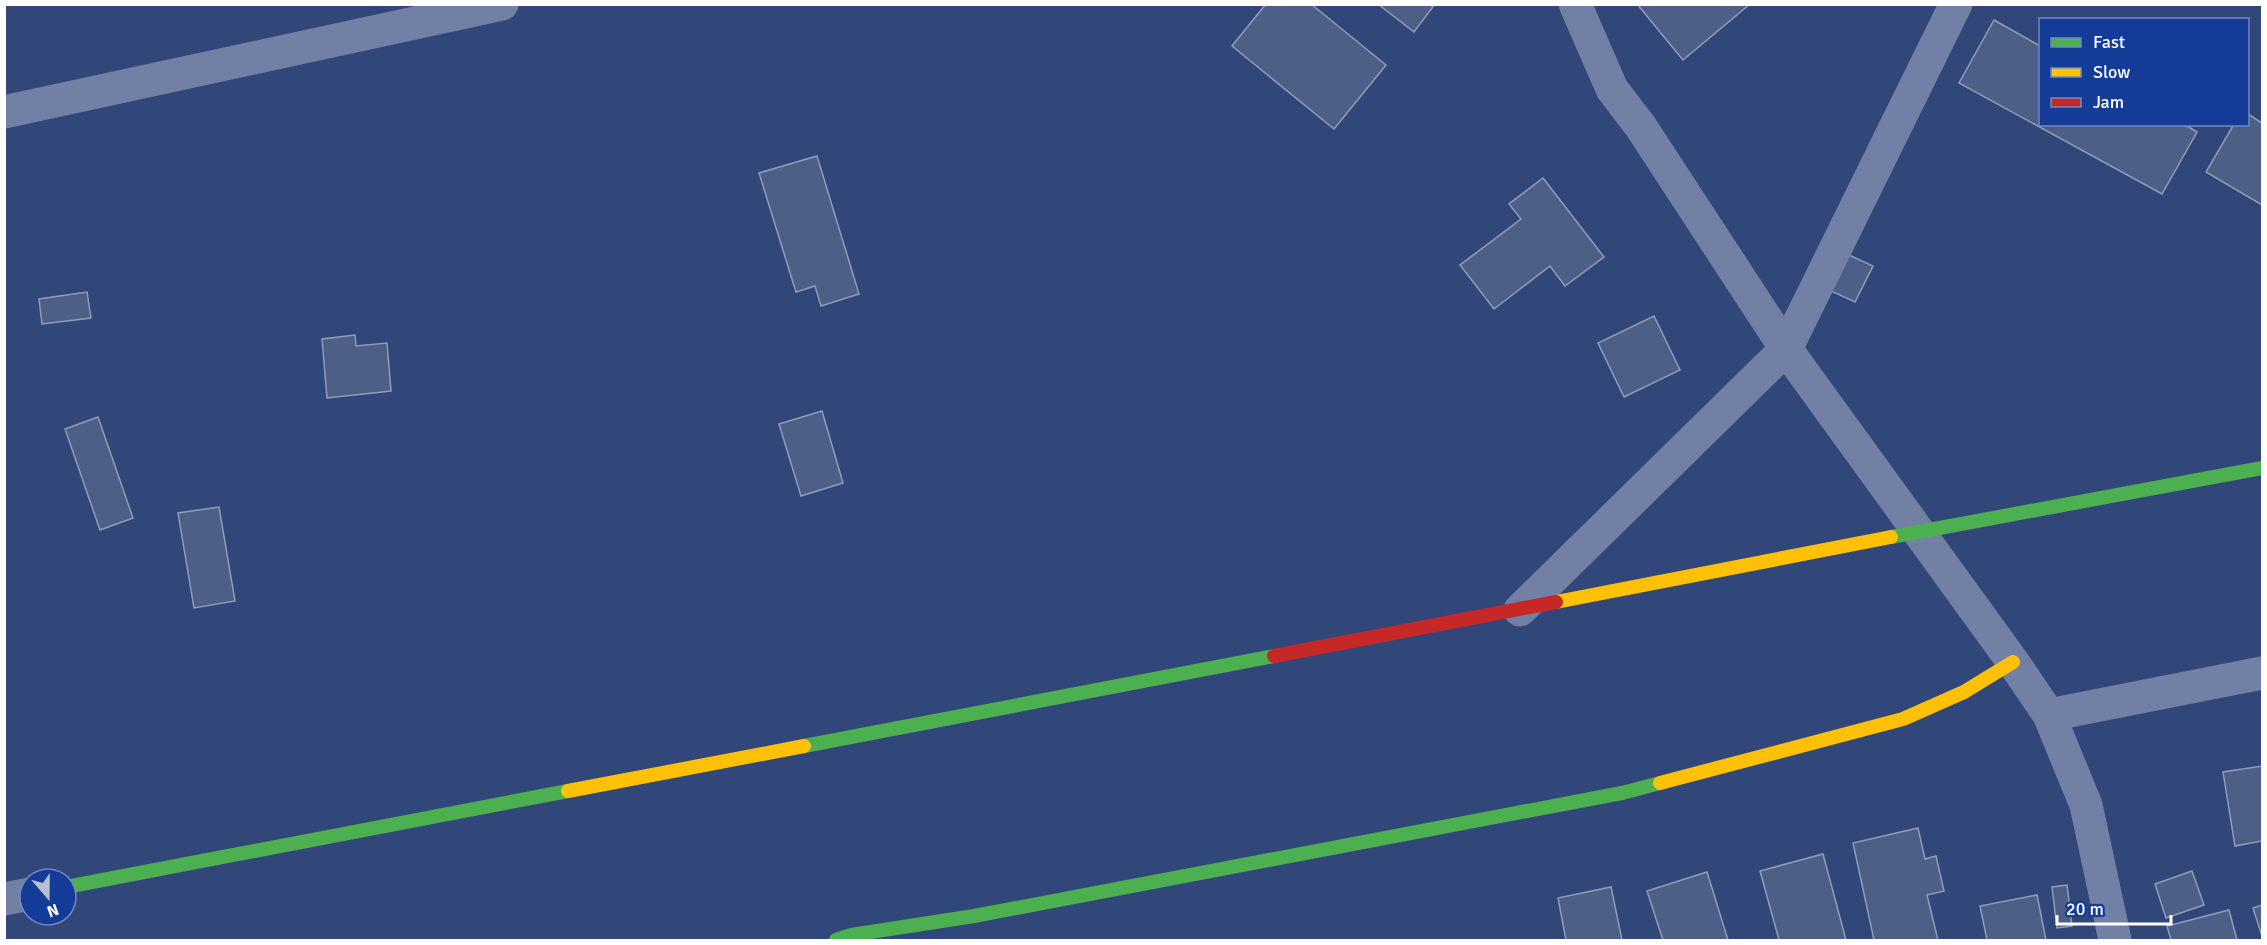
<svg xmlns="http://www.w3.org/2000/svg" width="2267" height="945" font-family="Signika,sans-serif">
  <rect width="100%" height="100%" fill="#324779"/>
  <!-- building -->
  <g fill="#4d5f87" stroke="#909cb9" stroke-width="1.5">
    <path d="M1266 4H1311L1386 65 1334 129 1232 46Z"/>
    <path d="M1378 4H1435L1414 32Z"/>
    <path d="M1637 4H1750L1683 60Z"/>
    <path d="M1994 20 2040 46V124H2184L2197 132 2162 194 1959 83Z"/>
    <path d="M2248 114 2262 123V205L2206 172 2234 124H2248Z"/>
    <path d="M817 156 859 294 821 306 815 286 796 292 759 173Z"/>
    <path d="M1543 178 1604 257 1565 286 1550 266 1494 309 1460 265 1521 219 1509 204Z"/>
    <path d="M1849 255 1873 266 1855 302 1831 291Z"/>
    <path d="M87 292 91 318 42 324 39 299Z"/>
    <path d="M1654 316 1680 370 1624 397 1598 343Z"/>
    <path d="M355 335 356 346 387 343 391 391 327 398 322 339Z"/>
    <path d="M822 411 843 483 801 496 779 424Z"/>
    <path d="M98 417 133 518 100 530 65 429Z"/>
    <path d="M219 507 235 601 194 608 178 513Z"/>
    <path d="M2262 766V841L2235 846 2223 772Z"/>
    <path d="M1918 828 1925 859 1936 856 1944 891 1927 895 1938 940H1874L1853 843Z"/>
    <path d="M1823 854 1846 940H1779L1760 871Z"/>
    <path d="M2192 871 2204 905 2166 918 2155 884Z"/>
    <path d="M1707 872 1728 940H1663L1647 891Z"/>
    <path d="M2067 885 2072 926 2057 928 2052 887Z"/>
    <path d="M1611 887 1622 940H1566L1558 898Z"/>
    <path d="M2037 895 2046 940H1987L1980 906Z"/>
    <path d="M2262 905V936L2253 908Z"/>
    <path d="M2229 910 2237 940H2171L2167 926Z"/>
  </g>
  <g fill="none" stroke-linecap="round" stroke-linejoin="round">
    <!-- street -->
    <g stroke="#7180a4" stroke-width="33">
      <path d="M1575 4 1612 89 1641 127 1786 349 2013 662 2049 715 2086 805 2115 940"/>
      <path d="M4 112 502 4"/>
      <path d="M1520 610 1786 349 1956 4"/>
      <path d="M2049 715 2262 673"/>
      <path d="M4 899 30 894"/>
    </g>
    <!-- fast -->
    <g stroke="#4caf50" stroke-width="14">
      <path d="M1891 537 2262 468"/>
      <path d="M804 746 1274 656"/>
      <path d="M66 887 568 791"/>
      <path d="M836 940 851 935 974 916 1622 793 1660 783"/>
    </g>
    <!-- slow -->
    <g stroke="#ffc107" stroke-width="14">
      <path d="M1556 602 1891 537"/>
      <path d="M1660 783 1903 719 1964 692 2013 662"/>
      <path d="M568 791 804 746"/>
    </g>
    <!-- jam -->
    <path stroke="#c62828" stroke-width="14" d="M1274 656 1556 602"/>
  </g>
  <!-- border -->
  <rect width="2267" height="945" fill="none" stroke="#ffffff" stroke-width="12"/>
  <!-- legend -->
  <rect x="2039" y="18" width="210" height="108" fill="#143b97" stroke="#7289c1" stroke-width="1.5"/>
  <rect x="2051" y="38" width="30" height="9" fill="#4caf50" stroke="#7289c1" stroke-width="1.5"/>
  <text x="2093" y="48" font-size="18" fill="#ffffff">Fast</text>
  <rect x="2051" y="68" width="30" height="9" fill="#ffc107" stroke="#7289c1" stroke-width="1.5"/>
  <text x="2093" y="78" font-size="18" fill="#ffffff">Slow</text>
  <rect x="2051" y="98" width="30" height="9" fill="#c62828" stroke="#7289c1" stroke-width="1.5"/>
  <text x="2093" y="108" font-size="18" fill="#ffffff">Jam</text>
  <!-- north arrow -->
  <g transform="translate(48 897) rotate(160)"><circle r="28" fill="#143b97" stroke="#7289c1" stroke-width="1.5"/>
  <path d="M0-4.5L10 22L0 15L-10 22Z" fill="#b7bfd0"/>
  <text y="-9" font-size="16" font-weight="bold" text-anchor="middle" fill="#ffffff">N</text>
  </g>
  <!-- scale -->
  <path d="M2057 915v9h114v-9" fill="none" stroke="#ffffff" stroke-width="3"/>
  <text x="2066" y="915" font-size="18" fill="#ffffff" stroke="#143b97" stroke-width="4.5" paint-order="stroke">20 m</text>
</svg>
